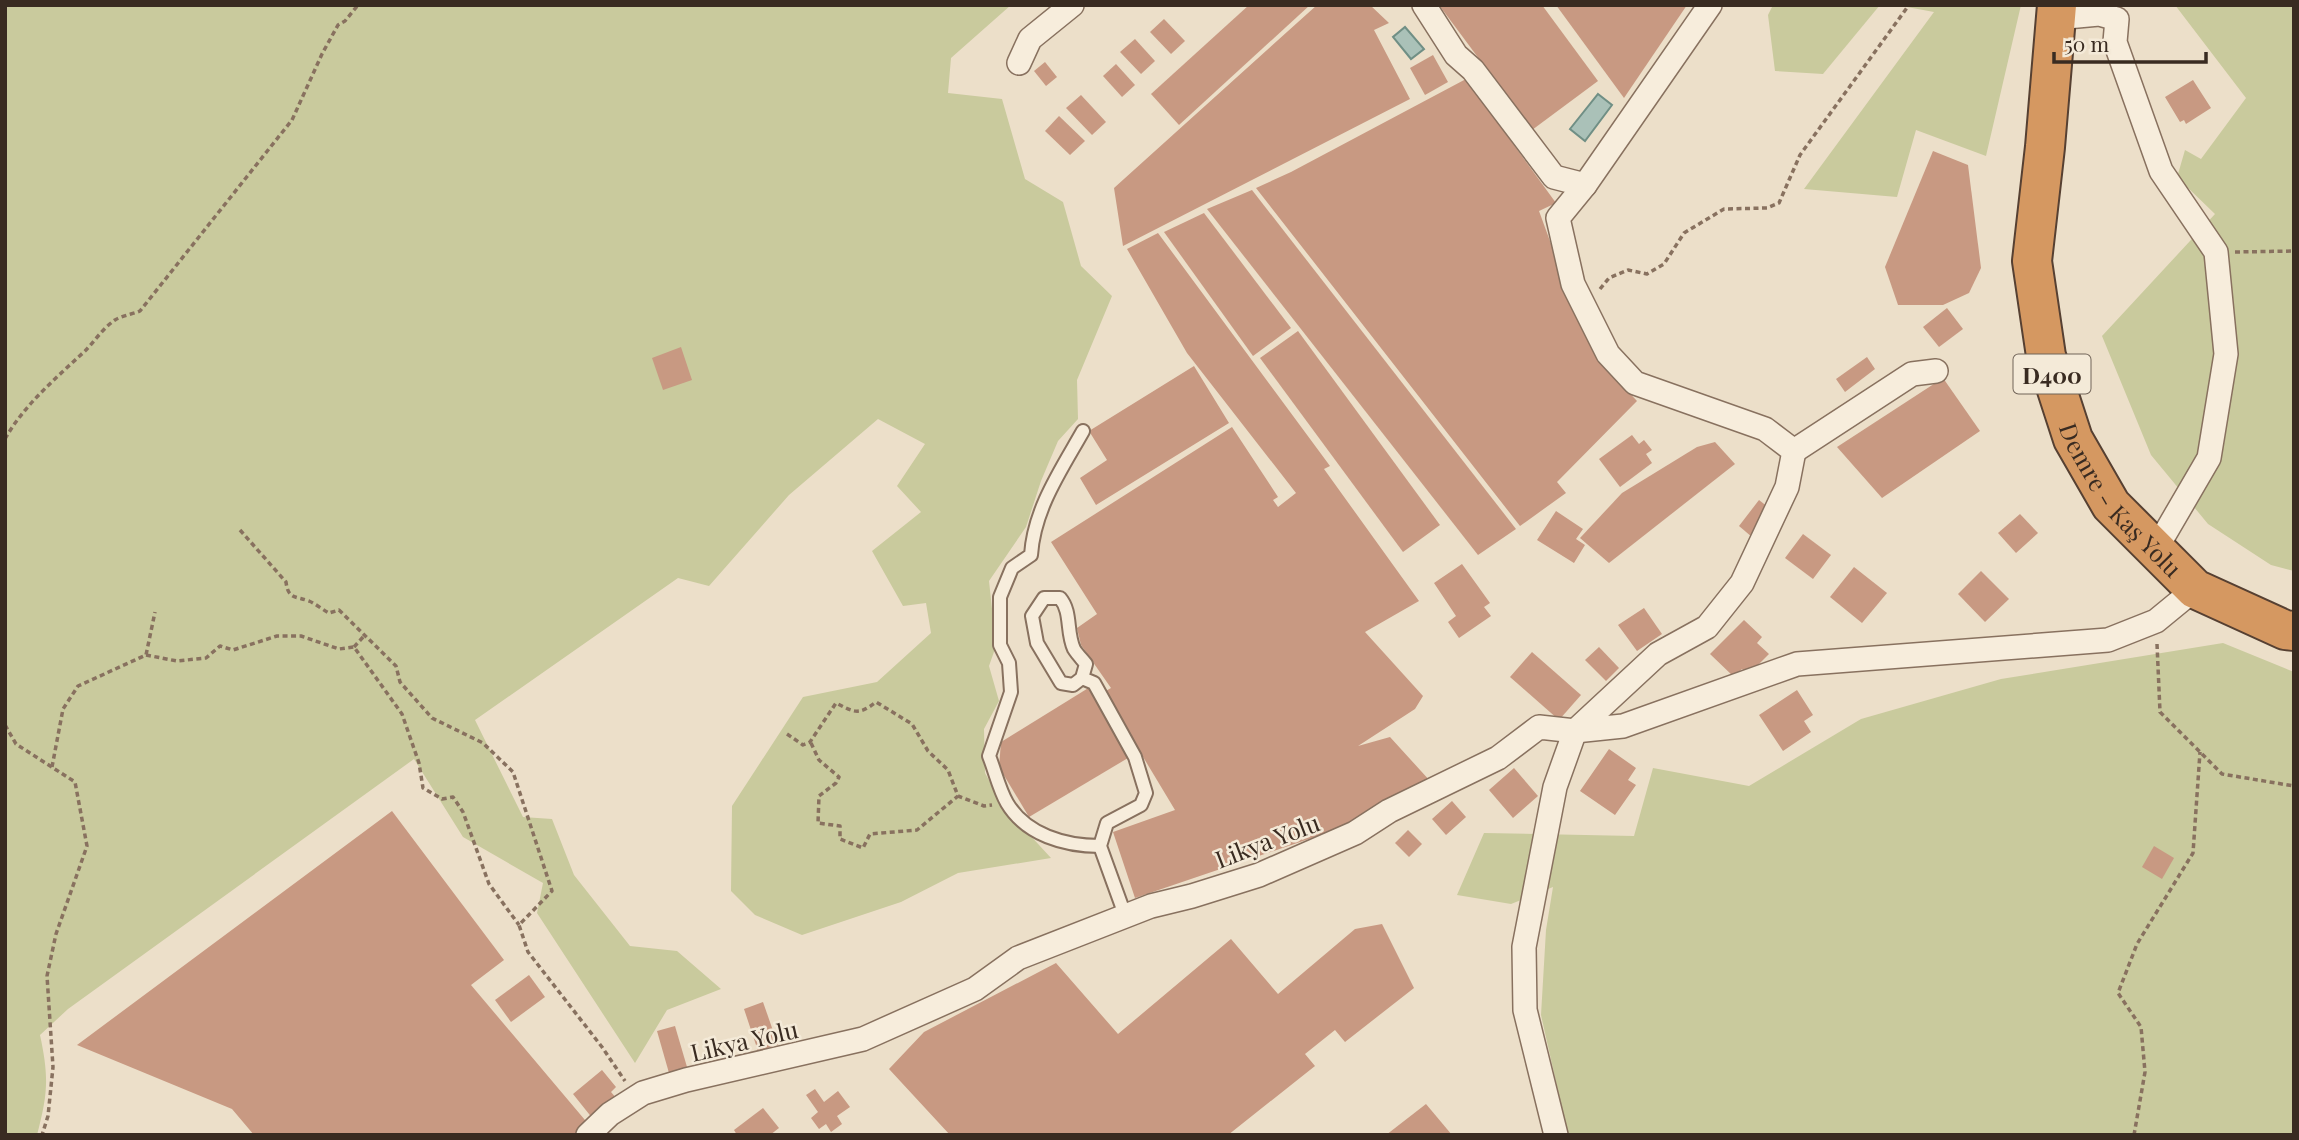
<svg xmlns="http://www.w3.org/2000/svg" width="2299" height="1140" font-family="'Playfair Display',serif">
  <rect width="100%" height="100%" fill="#ecdfc9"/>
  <!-- green -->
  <g fill="#c9ca9d">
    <path d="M5 5H1011L951 58 948 93 1002 99 1025 179 1063 202 1081 266 1112 296 1077 380 1078 419 1058 441 1041 481 1026 527 989 581 996 646 989 666 999 701 984 729 985 773 1004 807 1051 858 958 873 901 902 802 935 755 915 731 891 732 806 803 697 877 682 931 633 926 603 903 606 872 551 921 512 897 486 925 444 878 419 789 495 709 586 678 578 475 720 523 817 552 819 574 875 630 946 677 951 721 989 667 1010 635 1063 537 913 543 883 463 837 414 759 68 1009 40 1035C49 1077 48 1093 37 1135H5Z"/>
    <path d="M1773 5H1880L1823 74 1775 71 1768 15Z"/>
    <path d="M1896 5H2021L1986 156 1916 130 1897 197 1804 189 1934 12Z"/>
    <path d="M2175 5H2294V571L2271 565 2208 524 2151 455 2102 336 2215 214 2184 184 2178 174 2185 150 2201 159 2246 98Z"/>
    <path d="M2223 643 2294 672V1135H1568L1541 1015 1546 930 1553 887 1511 904 1457 895 1484 833 1634 836 1653 768 1749 786 1861 719 2001 679Z"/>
  </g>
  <!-- water -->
  <g fill="#aac1b8" stroke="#708f85" stroke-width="2">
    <path d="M1405 27 1424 49 1411 59 1393 37Z"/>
    <path d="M1598 94 1612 105 1585 141 1570 129Z"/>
  </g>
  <!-- building -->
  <g fill="#c89982">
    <path d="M1249 5H1310L1179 125 1151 94Z"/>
    <path d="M1317 5H1370L1389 23 1374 30 1410 99 1123 246 1114 188Z"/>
    <path d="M1439 5H1542L1598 81 1532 130Z"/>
    <path d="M1556 5H1687L1624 98Z"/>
    <path d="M1164 19 1185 41 1171 54 1150 32Z"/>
    <path d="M1135 39 1155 61 1141 74 1120 52Z"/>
    <path d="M1433 55 1448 82 1425 95 1410 68Z"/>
    <path d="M1045 62 1057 77 1046 86 1034 71Z"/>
    <path d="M1116 64 1135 85 1122 97 1103 76Z"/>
    <path d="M1466 79 1556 203 1539 211 1581 326 1609 371 1637 401 1557 482 1566 493 1520 526 1256 188 1291 172Z"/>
    <path d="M2193 80 2211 108 2186 124 2184 120 2180 122 2165 97Z"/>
    <path d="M1081 95 1106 122 1092 135 1066 108Z"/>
    <path d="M1059 116 1085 141 1070 155 1045 131Z"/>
    <path d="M1933 151 1968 165 1981 268 1969 293 1943 305H1898L1885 267Z"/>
    <path d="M1252 190 1516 529 1478 555 1207 209Z"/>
    <path d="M1204 213 1291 328 1253 356 1164 232Z"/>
    <path d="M1158 233 1330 466 1324 469 1419 601 1365 632 1423 696 1415 709 1358 746 1390 737 1431 782 1356 823 1135 898 1113 832 1175 810 1104 692 1111 688 1081 645 1077 628 1097 614 1051 542 1232 427 1278 497 1273 500 1278 507 1296 493 1187 353 1127 249Z"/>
    <path d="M1947 308 1963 329 1939 347 1923 327Z"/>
    <path d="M1298 331 1440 525 1403 552 1260 358Z"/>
    <path d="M681 347 692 380 663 390 652 358Z"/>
    <path d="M1867 357 1875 369 1845 392 1836 379Z"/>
    <path d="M1194 366 1229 423 1096 505 1080 478 1107 460 1089 431Z"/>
    <path d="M1943 378 1980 431 1882 498 1837 447Z"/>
    <path d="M1632 435 1639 444 1644 440 1652 450 1646 454 1652 463 1620 487 1599 459Z"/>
    <path d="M1715 442 1735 464 1609 563 1580 538 1622 493 1697 447Z"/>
    <path d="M1759 500 1773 511 1752 537 1739 526Z"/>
    <path d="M1556 511 1583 529 1576 539 1585 545 1574 563 1537 540Z"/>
    <path d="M2020 514 2038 533 2016 553 1998 533Z"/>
    <path d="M1803 534 1831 555 1813 579 1785 558Z"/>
    <path d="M1462 564 1490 603 1484 607 1491 616 1459 638 1448 622 1456 616 1434 583Z"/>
    <path d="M1854 567 1887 593 1862 623 1830 597Z"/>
    <path d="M1981 571 2009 599 1985 622 1958 594Z"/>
    <path d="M1644 608 1662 634 1637 651 1618 625Z"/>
    <path d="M1744 620 1762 637 1757 643 1769 654 1748 675 1742 669 1734 677 1710 654Z"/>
    <path d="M1599 647 1619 668 1606 681 1585 660Z"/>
    <path d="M1532 652 1581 695 1559 720 1510 677Z"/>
    <path d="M1090 687 1128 758 1029 817 999 767 1001 742Z"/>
    <path d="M1797 690 1813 715 1804 721 1811 732 1783 751 1759 715Z"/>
    <path d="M1609 749 1636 768 1628 780 1636 785 1615 815 1580 791Z"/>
    <path d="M1514 768 1538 796 1513 818 1489 790Z"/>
    <path d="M1452 801 1466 817 1446 835 1432 819Z"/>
    <path d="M392 811 504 960 471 985 590 1126 580 1135H254L232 1109 77 1045Z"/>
    <path d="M1408 830 1422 844 1409 857 1395 843Z"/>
    <path d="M2154 846 2174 858 2162 879 2142 867Z"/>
    <path d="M1382 924 1414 988 1345 1042 1335 1030 1305 1054 1315 1066 1228 1135H950L889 1069 924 1032 1056 963 1118 1034 1231 939 1278 994 1355 929Z"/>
    <path d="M529 975 545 997 511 1022 495 1000Z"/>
    <path d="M763 1002 778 1045 758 1051 744 1009Z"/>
    <path d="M675 1026 687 1067 669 1073 657 1031Z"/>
    <path d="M602 1070 616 1087 611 1092 617 1099 593 1119 573 1094Z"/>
    <path d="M815 1089 824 1102 838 1091 850 1107 837 1116 842 1124 831 1132 826 1124 819 1129 811 1118 818 1112 806 1095Z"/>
    <path d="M1426 1104 1452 1135H1386Z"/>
    <path d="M763 1108 779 1128 770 1135H737L734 1130Z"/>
  </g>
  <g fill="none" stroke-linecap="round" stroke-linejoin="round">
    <defs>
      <g id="lane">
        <path d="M1083 431C1061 470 1034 509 1031 555L1012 568 1000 597V645L1009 663 1011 692 989 756C995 771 999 789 1007 803 1026 835 1065 846 1100 846"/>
        <path d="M1082 678 1086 664C1082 659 1077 654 1074 649 1066 632 1072 612 1060 598H1044L1032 616 1037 643 1061 683 1073 685 1082 678 1094 683 1135 757 1146 793 1141 805 1107 823 1100 846 1125 915"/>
      </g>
      <g id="street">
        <path d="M1424 5 1456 55 1473 70 1554 177 1585 185"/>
        <path d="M2056 18 2099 14 2117 19 2115 42 2161 171 2216 252 2226 354 2209 458 2156 549"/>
        <path d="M1019 63 1030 39 1072 5"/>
        <path d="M1794 451 1912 374 1936 371"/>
        <path d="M588 1135 610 1114 643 1093 686 1080 863 1039 975 989 1018 958 1151 906 1192 896 1259 875 1355 833 1389 811 1498 758 1539 727 1575 731 1623 726 1797 664 2108 640 2156 621 2195 589"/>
        <path d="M1556 1135 1525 1010 1524 947 1555 787 1575 731 1658 654 1707 627 1742 583 1787 487 1794 451 1765 429 1635 383 1608 354 1573 284 1558 218 1585 185 1710 5"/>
      </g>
      <g id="highway">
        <path id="s1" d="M2057 5 2045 147 2032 261 2046 356 2073 439 2111 505 2195 589 2285 630 2294 631"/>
      </g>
    </defs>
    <!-- lane casing -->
    <use href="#lane" stroke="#88715f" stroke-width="16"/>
    <!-- street casing -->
    <use href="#street" stroke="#88715f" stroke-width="26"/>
    <!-- highway casing -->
    <use href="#highway" stroke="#564032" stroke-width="42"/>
    <!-- path -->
    <g stroke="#88715f" stroke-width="3.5" stroke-dasharray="5 3.5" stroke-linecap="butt">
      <path d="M2235 252 2294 251"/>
      <path d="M1600 289 1609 278 1628 270 1647 274 1664 264 1684 233 1724 209 1767 208 1779 203 1800 155 1909 5"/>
      <path d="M5 439C24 405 56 378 85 351 94 342 103 328 115 320 121 316 133 314 140 311L292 120 322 54 338 25 345 21 358 5"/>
      <path d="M240 530 286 582C288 599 295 596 309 601 316 604 323 610 329 613L339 610 396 666 400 682 432 718 483 743 513 772 552 891 519 925 528 952 602 1047 625 1081"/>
      <path d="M2157 644 2160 712 2222 774 2294 786"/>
      <path d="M354 647 364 636"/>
      <path d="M146 655 177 661 206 658 220 646 233 650 277 636H301L339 649 354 647 402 714 419 763 423 788 442 799 453 797 463 812 489 884 519 925"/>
      <path d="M5 725 16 744 75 782 87 846 56 934 47 976 53 1067 48 1116 42 1135"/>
      <path d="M787 734 803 745 810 742 836 703C854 712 858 716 876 702L912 724 928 751 948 770 958 796 984 806 992 805"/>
      <path d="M811 743 819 760 839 777 836 783 819 796 818 823 840 826V839L863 848 870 834 917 830 958 796"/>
      <path d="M52 767 63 709 78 686 146 655 155 612"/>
      <path d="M2134 1135 2145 1072 2141 1027 2118 993 2137 944 2193 853 2200 752"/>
    </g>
    <!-- lane -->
    <use href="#lane" stroke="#f7eddc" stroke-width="12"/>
    <!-- street -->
    <use href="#street" stroke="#f7eddc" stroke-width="23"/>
    <!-- highway -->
    <use href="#highway" stroke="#d59861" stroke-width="38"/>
  </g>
  <g text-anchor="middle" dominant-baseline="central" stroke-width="5" stroke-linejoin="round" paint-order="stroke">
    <!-- shield labels -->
    <rect fill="#f4ead8" stroke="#716458" stroke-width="2" x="2013.5" y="354.5" width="77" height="39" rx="5"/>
    <g font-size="23" font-weight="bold" fill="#392b21">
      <text x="2052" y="374">D400</text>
    </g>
    <!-- street labels -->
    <g font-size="24" fill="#392b21" stroke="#f4ead8">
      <text stroke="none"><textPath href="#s1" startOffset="518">Demre - Kaş Yolu</textPath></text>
      <text transform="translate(1267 840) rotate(-21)">Likya Yolu</text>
      <text transform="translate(744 1040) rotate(-13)">Likya Yolu</text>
    </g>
  </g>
  <!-- border -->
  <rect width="2299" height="1140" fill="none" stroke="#392b21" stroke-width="14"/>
  <!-- scale -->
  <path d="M2054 52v10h152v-10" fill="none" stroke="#392b21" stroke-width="3.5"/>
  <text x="2064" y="52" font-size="21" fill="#392b21" stroke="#f4ead8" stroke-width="5" paint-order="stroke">50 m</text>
</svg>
